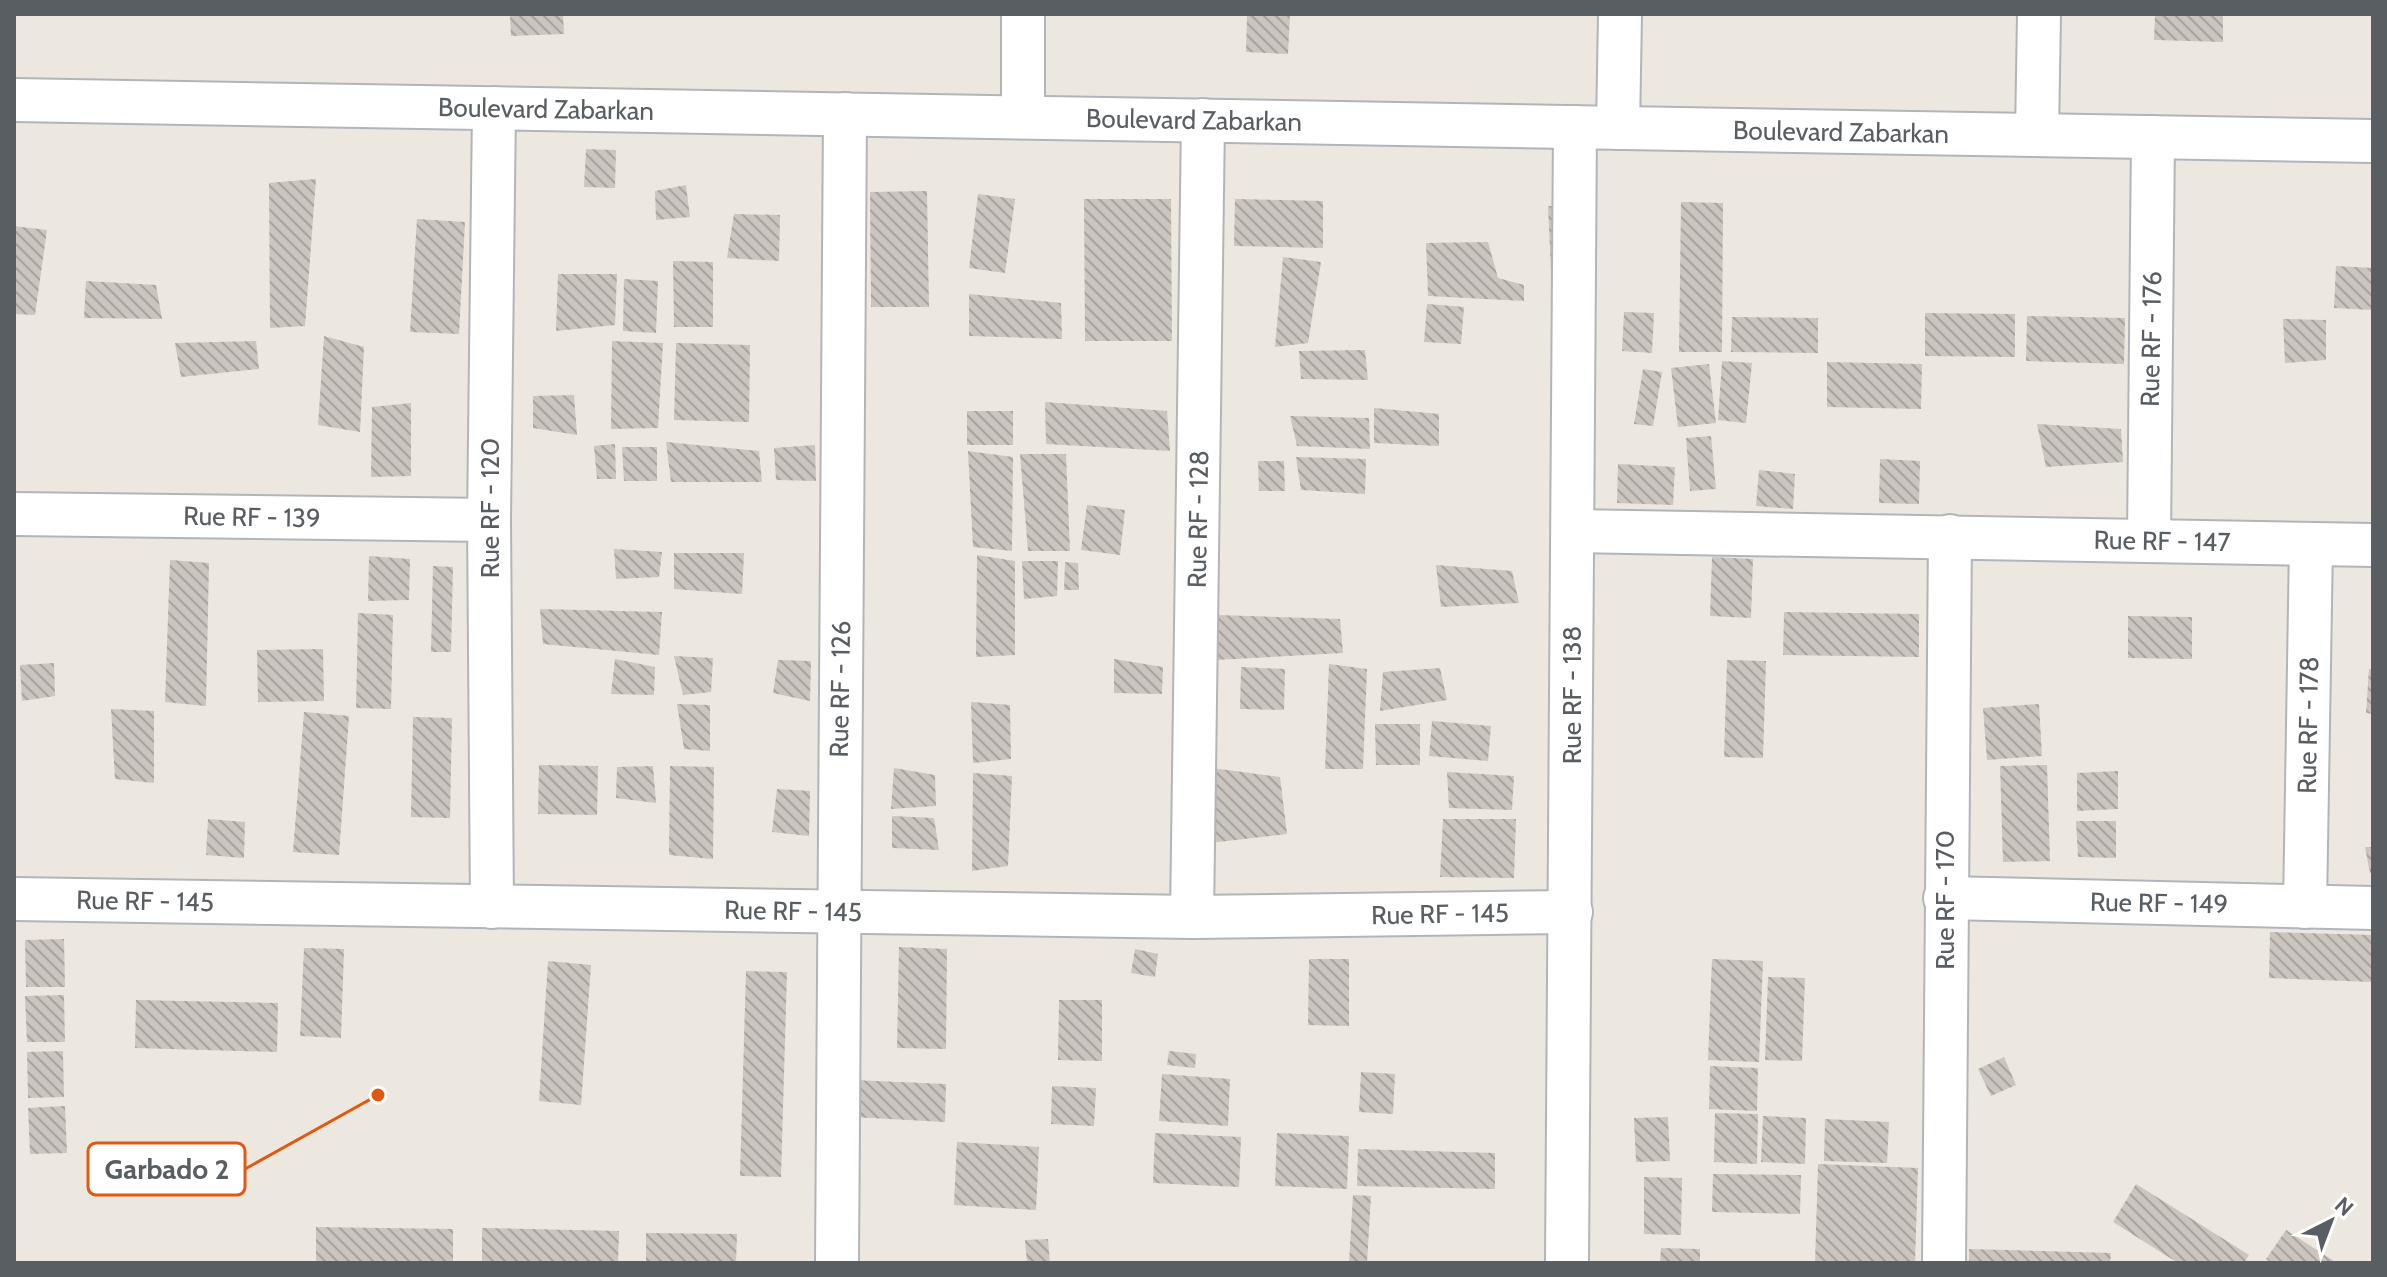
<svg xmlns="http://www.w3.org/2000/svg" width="2387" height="1277" font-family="Cabin,sans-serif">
  <defs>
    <pattern id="building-back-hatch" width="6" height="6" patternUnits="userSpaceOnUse" patternTransform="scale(2)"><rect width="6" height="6" fill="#cac5be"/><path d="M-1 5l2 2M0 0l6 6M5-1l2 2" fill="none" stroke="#a7a39e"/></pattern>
  </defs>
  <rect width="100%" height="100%" fill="#ede8df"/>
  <!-- building -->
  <g fill="url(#building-back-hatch)">
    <path d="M510 14H563L564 34 511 36Z"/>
    <path d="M1247 14H1290L1288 54 1246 52Z"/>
    <path d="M2155 14H2223V42L2154 40Z"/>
    <path d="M586 149 616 150 615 188 584 187Z"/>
    <path d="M316 179 305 326 270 328 269 183Z"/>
    <path d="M686 185 690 217 656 220 655 191Z"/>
    <path d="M927 191 929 307H871L870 192Z"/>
    <path d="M978 194 1015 199 1005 273 969 268Z"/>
    <path d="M1084 199H1171L1172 341H1085Z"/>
    <path d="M1235 199 1323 201V248L1234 246Z"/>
    <path d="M1681 202 1723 203 1722 352H1679Z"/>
    <path d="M1548 206H1559L1562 272H1551Z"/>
    <path d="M734 214 780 215 779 261 727 258Z"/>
    <path d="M417 219 465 222 459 334 410 332Z"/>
    <path d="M14 226 47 230 35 315 14 314Z"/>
    <path d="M1488 242 1498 278 1524 285V301L1428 296 1426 243Z"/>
    <path d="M1283 257 1321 262 1308 343 1275 347Z"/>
    <path d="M673 261 713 262V327H674Z"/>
    <path d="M2336 266 2373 268 2372 310 2334 308Z"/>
    <path d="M558 274H617L615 325 556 331Z"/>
    <path d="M624 279 658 281 656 333 623 331Z"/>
    <path d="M86 281 156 285 162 319 84 318Z"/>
    <path d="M969 294 1061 303 1062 339 969 336Z"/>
    <path d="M1427 304 1464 307 1461 344 1424 342Z"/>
    <path d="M1624 312 1654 313 1652 353 1622 351Z"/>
    <path d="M1925 313 2015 314V357L1925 356Z"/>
    <path d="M2027 316 2125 318 2124 364 2026 361Z"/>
    <path d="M1732 317 1818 318V353L1731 352Z"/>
    <path d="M2283 319 2326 320V360L2285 363Z"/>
    <path d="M324 336 364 347 360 432 318 425Z"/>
    <path d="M256 341 259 369 181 377 175 343Z"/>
    <path d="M612 341 663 343 658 428 611 429Z"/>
    <path d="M676 343 750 345 749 422 674 420Z"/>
    <path d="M1365 350 1368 380 1301 379 1299 351Z"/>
    <path d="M1722 361 1752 363 1746 423 1718 420Z"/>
    <path d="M1827 362 1922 364 1921 409 1827 407Z"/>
    <path d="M1709 364 1716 423 1678 427 1671 368Z"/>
    <path d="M1643 369 1662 372 1653 426 1634 424Z"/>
    <path d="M574 395 577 435 533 428V396Z"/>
    <path d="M1045 402 1167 411 1170 451 1046 444Z"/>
    <path d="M411 403V476L371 477 372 407Z"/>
    <path d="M1374 408 1439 414V446L1374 443Z"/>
    <rect x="967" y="411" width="46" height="34"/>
    <path d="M1290 416 1369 418 1370 449 1297 446Z"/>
    <path d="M2037 424 2121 429 2123 462 2046 467Z"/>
    <path d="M1711 436 1716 489 1690 491 1686 438Z"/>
    <path d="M666 442 759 451 762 482H671Z"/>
    <path d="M615 444 616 479H597L594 446Z"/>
    <path d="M815 445 816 481 776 480 774 448Z"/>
    <path d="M622 447H657V481H624Z"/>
    <path d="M968 451 1013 457 1012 551 973 547Z"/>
    <path d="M1020 454H1066L1070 551H1028Z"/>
    <path d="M1296 457 1366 459 1365 494 1301 490Z"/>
    <path d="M1880 459 1920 461 1919 504 1879 503Z"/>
    <path d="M1258 461H1284L1285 491H1259Z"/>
    <path d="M1618 464 1675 467 1673 505 1617 503Z"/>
    <path d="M1759 470 1795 474 1793 509 1756 506Z"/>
    <path d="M1087 505 1125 510 1120 555 1081 550Z"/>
    <path d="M614 549 662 552 659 577 616 579Z"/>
    <path d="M674 553H744L742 594 674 589Z"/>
    <path d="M977 555 1015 561V655L976 657Z"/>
    <path d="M369 556 410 559 409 600 368 601Z"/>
    <path d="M1712 557 1753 559 1751 618 1710 616Z"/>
    <path d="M170 560 209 563 206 706 165 702Z"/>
    <path d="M1022 561H1058L1057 596 1024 599Z"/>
    <path d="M1065 562 1078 563 1079 590H1064Z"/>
    <path d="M1436 565 1512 571 1519 603 1441 607Z"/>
    <path d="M433 566 453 567 451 652H431Z"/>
    <path d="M540 609 662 612 659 655 543 644Z"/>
    <path d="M1784 612 1919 614V657L1783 655Z"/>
    <path d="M358 613 393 615 391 709 356 708Z"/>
    <path d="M1217 615 1340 619 1343 653 1216 660Z"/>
    <path d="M2128 616 2192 617V659L2128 658Z"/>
    <path d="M323 649 324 701 258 702 257 650Z"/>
    <path d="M674 656 713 658 711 692 683 695Z"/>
    <path d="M615 659 655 667 654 695 611 694Z"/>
    <path d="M1114 659 1163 667 1162 694 1114 693Z"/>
    <path d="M778 660 811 661 810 701 773 693Z"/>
    <path d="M1727 660 1766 661 1763 758 1724 757Z"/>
    <path d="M54 663 55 696 22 701 20 665Z"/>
    <path d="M1329 664 1367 669 1363 769H1325Z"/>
    <path d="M1241 667 1285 669 1284 710 1240 709Z"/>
    <path d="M1440 668 1447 700 1380 711 1383 672Z"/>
    <path d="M2369 669H2373V714L2366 713Z"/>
    <path d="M971 702 1010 705 1011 759 973 763Z"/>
    <path d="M677 704 710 705V751L684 749Z"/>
    <path d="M2039 704 2042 756 1987 760 1983 708Z"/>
    <path d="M111 709 154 711V783L115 779Z"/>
    <path d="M304 712 349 716 339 855 293 852Z"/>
    <path d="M413 717 452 718 450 818 411 817Z"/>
    <path d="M1432 721 1491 726 1488 761 1429 756Z"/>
    <path d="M1375 724H1420V765H1376Z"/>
    <path d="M539 765 598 766 597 815 538 814Z"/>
    <path d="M2047 765 2050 861 2003 862 2000 766Z"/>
    <path d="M653 766 656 803 616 798 617 767Z"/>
    <path d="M670 766 714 767 713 859 669 855Z"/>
    <path d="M894 768 935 775 936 806 891 809Z"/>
    <path d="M1212 768 1280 777 1287 834 1210 843Z"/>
    <path d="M2118 771V809L2077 811V773Z"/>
    <path d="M1447 772 1514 776 1512 810 1449 808Z"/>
    <path d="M973 773 1012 776 1008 866 972 871Z"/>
    <path d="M777 789 810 791 809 836 772 832Z"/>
    <path d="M892 816 934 818 939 850 892 848Z"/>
    <path d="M208 819 245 822 244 858 206 855Z"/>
    <path d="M1443 819H1516L1514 878 1440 877Z"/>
    <path d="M2076 821H2116V858L2078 857Z"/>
    <path d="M2365 847H2373V873H2370Z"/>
    <path d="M2270 932 2373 935V982L2269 978Z"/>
    <path d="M64 939 65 987H26L25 940Z"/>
    <path d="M899 947 947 949 946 1049 897 1048Z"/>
    <path d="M304 948 344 949 341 1038 300 1036Z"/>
    <path d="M1135 949 1158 954 1155 977 1131 973Z"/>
    <path d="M1309 959H1349V1026L1308 1025Z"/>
    <path d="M1712 959 1763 961 1759 1062 1708 1060Z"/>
    <path d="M548 961 591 965 581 1105 539 1101Z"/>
    <path d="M746 971 787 972 781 1177 740 1176Z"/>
    <path d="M1768 977 1805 978 1802 1061 1765 1060Z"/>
    <path d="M64 995 65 1042H27L25 996Z"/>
    <path d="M136 1000 278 1003 277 1052 135 1048Z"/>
    <path d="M1059 1000H1102V1061L1058 1060Z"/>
    <path d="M63 1051 64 1097 28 1098 27 1052Z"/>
    <path d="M1169 1051 1196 1054 1195 1068 1167 1065Z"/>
    <path d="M2004 1057 2016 1085 1991 1096 1978 1069Z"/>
    <path d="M1710 1066 1758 1068 1757 1111 1709 1109Z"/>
    <path d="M1361 1072 1395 1074 1393 1114 1359 1112Z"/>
    <path d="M1162 1074 1230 1079 1228 1126 1159 1121Z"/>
    <path d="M853 1080 946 1084 945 1122 851 1117Z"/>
    <path d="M1052 1086 1096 1088 1094 1126 1051 1124Z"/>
    <path d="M65 1106 67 1153 30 1154 28 1108Z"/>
    <path d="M1715 1113 1758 1114 1757 1164 1714 1162Z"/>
    <path d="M1763 1116 1806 1118 1805 1164 1761 1162Z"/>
    <path d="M1668 1117 1670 1161 1636 1162 1634 1118Z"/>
    <path d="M1825 1119 1889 1122 1887 1163 1824 1161Z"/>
    <path d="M1155 1133 1241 1137 1239 1187 1153 1183Z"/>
    <path d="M1277 1133 1349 1136 1347 1189 1275 1186Z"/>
    <path d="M957 1142 1039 1147 1036 1210 954 1205Z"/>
    <path d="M1358 1149 1495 1153V1189L1357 1186Z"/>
    <path d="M1818 1164 1918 1168 1915 1263H1815Z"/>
    <path d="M1713 1174 1801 1175 1800 1214 1712 1212Z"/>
    <path d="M1644 1177 1682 1178 1681 1235 1644 1234Z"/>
    <path d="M2136 1184 2249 1255 2244 1263H2178L2113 1222Z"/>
    <path d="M1353 1195 1371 1196 1367 1263H1349Z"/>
    <path d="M316 1227 453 1229V1263L316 1261Z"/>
    <path d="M482 1228 619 1231 618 1263H482Z"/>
    <path d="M2286 1230 2337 1263H2272L2266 1259Z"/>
    <path d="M646 1233 737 1234 736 1263H646Z"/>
    <path d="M1048 1239 1050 1263H1027L1025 1240Z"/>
    <path d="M1661 1248 1700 1249V1263H1660Z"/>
    <path d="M1969 1249 2111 1253 2110 1263H1969Z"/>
  </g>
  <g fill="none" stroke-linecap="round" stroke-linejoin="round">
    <defs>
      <g id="minor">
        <path d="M14 100 2373 141"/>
        <path d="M1023 117V14"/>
        <path d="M1618 128 1620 14"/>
        <path d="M2037 135 2039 14"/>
        <path d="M14 514 489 520"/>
        <path d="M1573 531 2373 545"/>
        <path d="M2149 540 2153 137"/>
        <path d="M1945 898 2373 908"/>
        <path d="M14 899 1192 917 1571 912"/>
        <path d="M492 907 489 520 494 108"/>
        <path d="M2305 907 2311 544"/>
        <path d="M1192 917 1203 120"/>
        <path d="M837 1263 845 114"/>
        <path d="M1567 1263 1575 127"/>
        <path d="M1944 1263 1950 536"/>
      </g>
    </defs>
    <!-- minor casing -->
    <use href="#minor" stroke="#b1b5b9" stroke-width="46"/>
    <!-- minor -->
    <use href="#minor" stroke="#fff" stroke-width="42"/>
  </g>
  <g text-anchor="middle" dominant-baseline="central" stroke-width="8" stroke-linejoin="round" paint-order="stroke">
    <!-- street labels -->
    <g font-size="26" fill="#585e62" stroke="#fff">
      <text transform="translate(546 109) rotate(1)">Boulevard Zabarkan</text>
      <text transform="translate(1194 120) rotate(1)">Boulevard Zabarkan</text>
      <text transform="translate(1841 132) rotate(1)">Boulevard Zabarkan</text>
      <text transform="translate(2151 339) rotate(-89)">Rue RF - 176</text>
      <text transform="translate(490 508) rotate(-90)">Rue RF - 120</text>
      <text transform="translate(252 517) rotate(1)">Rue RF - 139</text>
      <text transform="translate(1198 519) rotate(-89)">Rue RF - 128</text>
      <text transform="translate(2162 541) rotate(1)">Rue RF - 147</text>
      <text transform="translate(840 689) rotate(-89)">Rue RF - 126</text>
      <text transform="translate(1572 695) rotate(-90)">Rue RF - 138</text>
      <text transform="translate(2308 725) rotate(-89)">Rue RF - 178</text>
      <text transform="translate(1945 900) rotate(-90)">Rue RF - 170</text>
      <text transform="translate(145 901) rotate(1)">Rue RF - 145</text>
      <text transform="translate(2159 903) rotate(1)">Rue RF - 149</text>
      <text transform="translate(793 911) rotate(1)">Rue RF - 145</text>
      <text transform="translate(1440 914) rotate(-1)">Rue RF - 145</text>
    </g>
  </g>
  <!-- callouts -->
  <path fill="none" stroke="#e15910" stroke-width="3" d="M378 1095L245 1169"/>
  <circle fill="#e15910" stroke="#fff" stroke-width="3" cx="378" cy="1095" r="8"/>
  <rect fill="#fff" stroke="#e15910" stroke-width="3" x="88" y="1143" width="157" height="52" rx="8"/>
  <g font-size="28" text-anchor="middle" font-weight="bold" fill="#585e62">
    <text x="167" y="1179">Garbado 2</text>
  </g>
  <!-- border -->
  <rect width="2387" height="1277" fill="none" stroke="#585e62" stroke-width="32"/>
  <!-- north arrow -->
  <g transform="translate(2331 1221) rotate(42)" stroke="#ffffff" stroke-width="6" paint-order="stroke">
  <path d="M0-6L14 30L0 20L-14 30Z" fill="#585e62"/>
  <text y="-12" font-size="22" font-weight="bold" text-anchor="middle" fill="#585e62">N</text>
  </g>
</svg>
